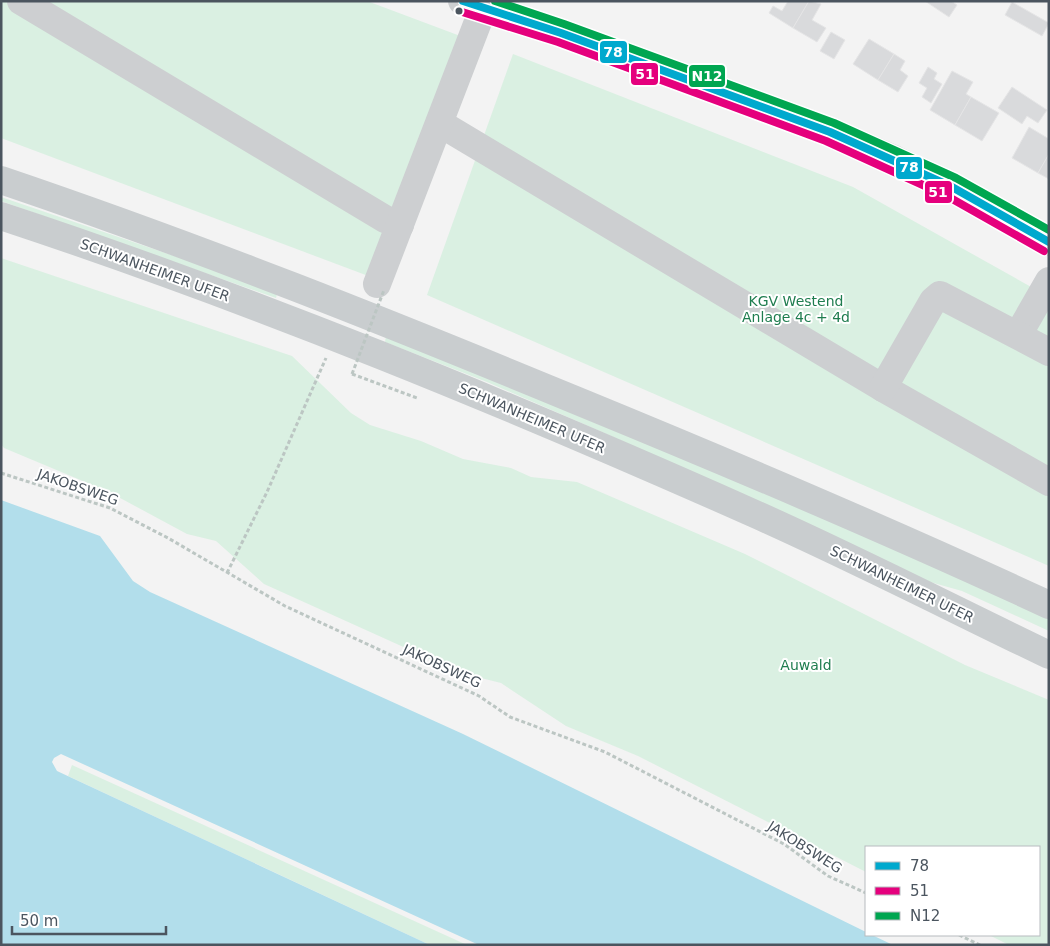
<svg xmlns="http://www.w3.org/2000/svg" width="1050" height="946" font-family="'DejaVu Sans',sans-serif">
  <rect width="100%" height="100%" fill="#f3f3f3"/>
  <!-- green -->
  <g fill="#daf0e2">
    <path d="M1 1H367L463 37 379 280 1 138Z"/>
    <path d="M513 54 853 187 1049 297V566L427 295Z"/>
    <path d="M1 197 189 261 277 294 276 298 1 201Z"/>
    <path d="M1 258 292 356 351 413 370 425 421 441 463 459 511 468 531 477 577 482 745 554 965 665 1049 700V945H1009L989 935H1039V847H866V872L638 756 566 726 501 683 461 673 264 584 216 541 187 534 109 492 4 448 1 444Z"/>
    <path d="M386 336 656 444 1049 618V631L962 591 930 582 609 435 487 382 385 342Z"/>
    <path d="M72 765 467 945H430L68 776Z"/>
  </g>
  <!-- water -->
  <path fill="#b2deeb" d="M1 500 100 536 133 581 150 592 463 734 866 932V935H872L893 945H479L61 754 54 758 52 762 57 771 430 945H1Z"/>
  <!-- building -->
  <g fill="#d9dadc" stroke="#e5e5e6">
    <path d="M788 1H809L793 28 769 13 773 6 782 11Z"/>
    <path d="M809 1 821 4 812 20 826 28 817 42 793 28Z"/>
    <path d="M925 1H951L957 5 949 17Z"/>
    <path d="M1012 2 1049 23 1042 36 1005 15Z"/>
    <path d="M831 32 845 40 834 59 820 51Z"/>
    <path d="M869 39 894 54 878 80 853 64Z"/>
    <path d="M894 54 905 61 900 70 908 76 898 92 878 80Z"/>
    <path d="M928 67 937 73 934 79 942 84 931 103 922 97 927 88 919 83Z"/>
    <path d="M952 71 973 82 966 94 971 97 955 125 930 110Z"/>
    <path d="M1012 87 1047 110 1038 123 1027 116 1022 124 998 108Z"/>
    <path d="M971 97 999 113 982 141 955 125Z"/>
    <path d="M1029 127 1049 139V154L1038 173 1012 158Z"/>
    <path d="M1049 154V179L1038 173Z"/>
  </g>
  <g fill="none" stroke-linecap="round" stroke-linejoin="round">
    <!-- path -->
    <g stroke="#bcc6c3" stroke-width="3" stroke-dasharray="4 2.5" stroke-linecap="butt">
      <path d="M352 374 417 398"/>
      <path d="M1 473 110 508 168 538 285 606 479 696 510 717 605 752 784 844 828 876 866 893"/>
      <path d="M227 573 267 492 326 358"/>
      <path d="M959 935 980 945"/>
    </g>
    <!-- minor -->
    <g stroke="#cdcfd1" stroke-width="28">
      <path d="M21 1 385 219 400 225"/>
      <path d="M462 1 561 33 830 132 896 160 952 187 1049 242"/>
      <path d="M441 124 883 388 1049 482"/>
      <path d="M377 284 486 1"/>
      <path d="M1018 335 1049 281"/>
      <path d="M883 388 933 301 940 295 1049 352"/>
    </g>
    <!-- major -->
    <g stroke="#c9cdcf" stroke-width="28">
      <path d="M1 180C199 247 392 324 585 404 741 468 896 534 1049 605"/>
      <path d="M1 216C258 301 508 404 755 514 854 558 951 608 1049 655"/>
    </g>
    <!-- path-bridge -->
    <path stroke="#bcc6c3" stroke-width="3" stroke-dasharray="4 2.5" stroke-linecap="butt" d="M352 374 384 290"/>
    <defs>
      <path id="bus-1" d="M463 1 561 33 830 132 952 187 1049 242"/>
      <path id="bus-2" d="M459 11 558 42 826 141 947 196 1044 251"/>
      <path id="bus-3" d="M495 1 564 24 834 123 956 178 1049 230"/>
    </defs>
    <!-- bus-1 casing -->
    <use href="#bus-1" stroke="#fff" stroke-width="11"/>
    <!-- bus-2 casing -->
    <use href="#bus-2" stroke="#fff" stroke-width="11"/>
    <!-- bus-3 casing -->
    <use href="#bus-3" stroke="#fff" stroke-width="11"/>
    <!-- bus-1 -->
    <use href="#bus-1" stroke="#00a9ce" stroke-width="8"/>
    <!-- bus-2 -->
    <use href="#bus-2" stroke="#e5007d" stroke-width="8"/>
    <!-- bus-3 -->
    <use href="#bus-3" stroke="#00a651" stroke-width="8"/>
  </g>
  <!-- markers -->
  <circle fill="#4b555f" stroke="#fff" stroke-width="2" cx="459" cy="11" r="4.5"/>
  <g text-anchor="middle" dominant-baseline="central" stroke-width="4" stroke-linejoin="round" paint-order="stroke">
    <!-- street labels -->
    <g font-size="14" fill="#4b555f" stroke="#fff">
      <text transform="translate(155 270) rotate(20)">SCHWANHEIMER UFER</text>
      <text transform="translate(532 418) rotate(23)">SCHWANHEIMER UFER</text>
      <text transform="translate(78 487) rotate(19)">JAKOBSWEG</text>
      <text transform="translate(902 584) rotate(26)">SCHWANHEIMER UFER</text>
      <text transform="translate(442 666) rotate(25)">JAKOBSWEG</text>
      <text transform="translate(805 847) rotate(32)">JAKOBSWEG</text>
    </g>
    <!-- park labels -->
    <g font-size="14" fill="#1f7d4f" stroke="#fff">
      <text x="796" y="301">KGV Westend<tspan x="796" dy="16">Anlage 4c + 4d</tspan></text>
      <text x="806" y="665">Auwald</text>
    </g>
  </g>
  <g stroke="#fff" stroke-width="2">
    <rect x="599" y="40" width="29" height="24" rx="5" fill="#00a9ce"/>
    <rect x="630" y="62" width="29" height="24" rx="5" fill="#e5007d"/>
    <rect x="688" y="64" width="38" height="24" rx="5" fill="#00a651"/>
    <rect x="895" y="156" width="28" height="24" rx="5" fill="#00a9ce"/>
    <rect x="924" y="180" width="29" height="24" rx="5" fill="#e5007d"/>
  </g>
  <g font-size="14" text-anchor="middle" font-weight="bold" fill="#fff">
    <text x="613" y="57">78</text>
    <text x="645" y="79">51</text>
    <text x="707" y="81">N12</text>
    <text x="909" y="172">78</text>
    <text x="938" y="197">51</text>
  </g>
  <!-- border -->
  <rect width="1050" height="946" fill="none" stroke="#4b555f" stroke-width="5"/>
  <!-- legend -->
  <rect x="865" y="846" width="175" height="90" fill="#ffffff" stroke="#b7bbbf"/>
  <rect x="875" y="862" width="25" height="8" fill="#00a9ce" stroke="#b7bbbf"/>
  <text x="910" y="871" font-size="15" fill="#4b555f">78</text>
  <rect x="875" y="887" width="25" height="8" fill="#e5007d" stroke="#b7bbbf"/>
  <text x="910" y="896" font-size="15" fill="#4b555f">51</text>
  <rect x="875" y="912" width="25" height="8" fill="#00a651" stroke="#b7bbbf"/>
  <text x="910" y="921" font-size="15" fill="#4b555f">N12</text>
  <!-- scale -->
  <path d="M12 926v8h154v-8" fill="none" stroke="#4b555f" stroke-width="2.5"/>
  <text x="20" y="926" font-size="15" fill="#4b555f" stroke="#ffffff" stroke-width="4" paint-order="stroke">50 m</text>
</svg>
